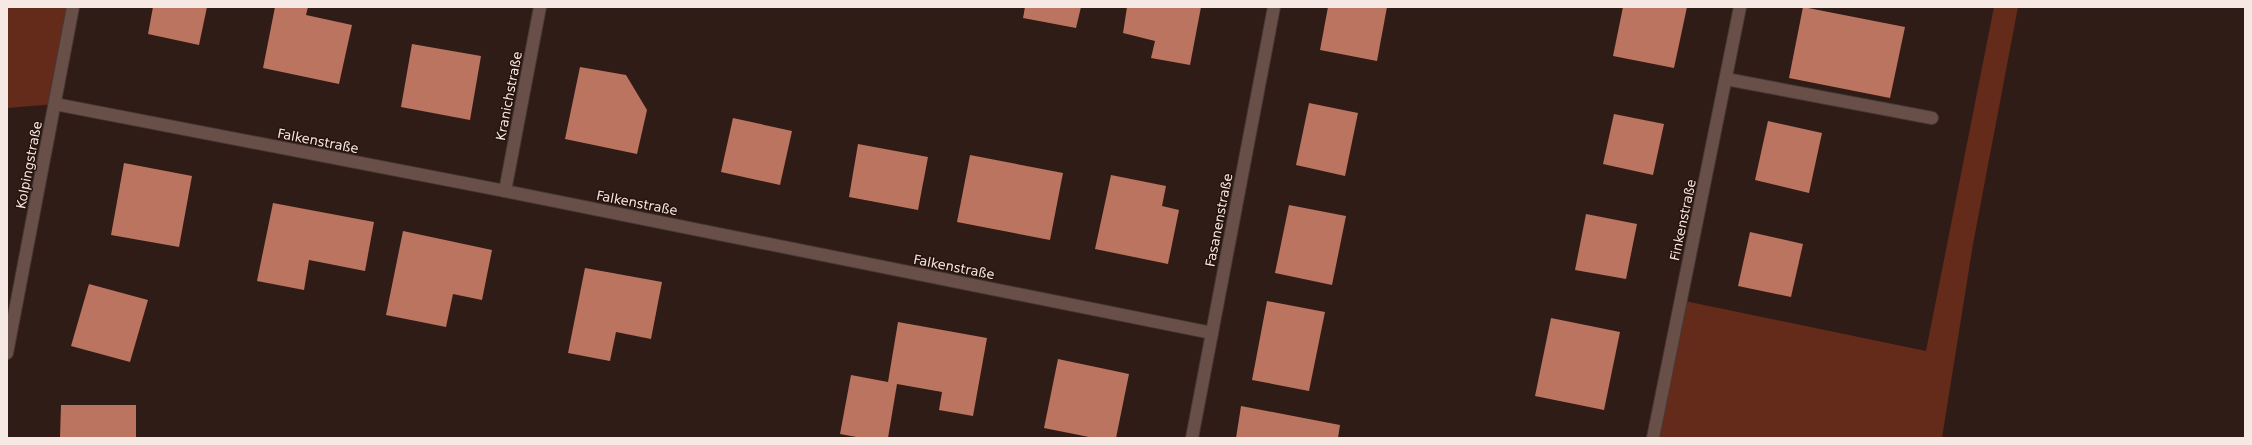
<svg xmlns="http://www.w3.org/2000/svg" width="2252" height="445" font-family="'DejaVu Sans',sans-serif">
  <rect width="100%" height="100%" fill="#301c16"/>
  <!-- green -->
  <g fill="#642b1a">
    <path d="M7 7H73L55 104 7 108Z"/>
    <path d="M1994 7H2018L1973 244 1942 438H1653L1680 300 1926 351Z"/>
  </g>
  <!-- building -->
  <g fill="#bb745f">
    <path d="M153 7H207L199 45 148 34Z"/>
    <path d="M275 7H308L306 15 352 25 339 84 263 68Z"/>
    <path d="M1025 7H1081L1076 28 1023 18Z"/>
    <path d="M1127 7H1201L1190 65 1151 58 1155 41 1123 33Z"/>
    <path d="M1328 7H1387L1377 61 1320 50Z"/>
    <path d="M1623 7H1687L1674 68 1613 56Z"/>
    <path d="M1803 7 1905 27 1890 98 1789 78Z"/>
    <path d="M412 44 481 56 470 120 401 107Z"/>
    <path d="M580 67 626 75 647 110 637 154 565 139Z"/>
    <path d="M1309 103 1358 113 1345 176 1296 165Z"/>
    <path d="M1614 114 1664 124 1653 175 1603 164Z"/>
    <path d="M733 118 792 131 780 185 721 172Z"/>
    <path d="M1768 121 1822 133 1809 193 1755 180Z"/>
    <path d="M858 144 928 157 918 210 849 197Z"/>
    <path d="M970 155 1063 173 1050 240 957 222Z"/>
    <path d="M124 163 192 176 179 247 111 235Z"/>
    <path d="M1111 175 1166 186 1162 206 1179 210 1168 264 1095 249Z"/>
    <path d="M273 203 374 222 365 271 309 260 304 290 257 281Z"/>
    <path d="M1289 205 1346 216 1332 285 1275 273Z"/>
    <path d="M1586 214 1637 224 1626 279 1575 270Z"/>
    <path d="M403 231 492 250 482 300 453 294 446 327 386 315Z"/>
    <path d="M1750 232 1803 244 1791 297 1738 286Z"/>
    <path d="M585 268 662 282 651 339 616 332 610 361 568 353Z"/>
    <path d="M89 284 148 300 130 362 71 346Z"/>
    <path d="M1267 301 1325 312 1309 391 1252 380Z"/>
    <path d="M1551 318 1620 332 1604 410 1535 396Z"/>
    <path d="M898 322 987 338 973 416 939 410 942 392 897 384 888 438H862L840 434 851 375 888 382Z"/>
    <path d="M1058 359 1129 374 1116 438H1094L1044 428Z"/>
    <path d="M61 405H136V438H60Z"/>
    <path d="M1241 406 1340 425 1338 438H1236Z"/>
  </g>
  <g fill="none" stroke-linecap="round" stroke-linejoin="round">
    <defs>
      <path id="lane" d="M1726 79 1932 118"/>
      <g id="street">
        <path d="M55 104 505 191 1212 333"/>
        <path d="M505 191 540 7"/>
        <path d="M7 353 73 7"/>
        <path d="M1192 438 1274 7"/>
        <path d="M1653 438 1740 7"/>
      </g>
    </defs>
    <!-- lane casing -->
    <use href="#lane" stroke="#483834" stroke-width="14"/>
    <!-- street casing -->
    <use href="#street" stroke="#483834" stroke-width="14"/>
    <!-- lane -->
    <use href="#lane" stroke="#685049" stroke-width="12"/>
    <!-- street -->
    <use href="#street" stroke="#685049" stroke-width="12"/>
  </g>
  <g text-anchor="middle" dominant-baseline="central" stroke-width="3" stroke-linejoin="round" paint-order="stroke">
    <!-- street labels -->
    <g font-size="13" fill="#f6e8e3" stroke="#26130d">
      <text transform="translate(509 96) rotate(-79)">Kranichstraße</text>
      <text transform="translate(318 141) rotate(11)">Falkenstraße</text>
      <text transform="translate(29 165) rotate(-79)">Kolpingstraße</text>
      <text transform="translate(637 203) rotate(11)">Falkenstraße</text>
      <text transform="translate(1219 220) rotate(-79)">Fasanenstraße</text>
      <text transform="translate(1683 220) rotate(-78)">Finkenstraße</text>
      <text transform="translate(954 267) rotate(11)">Falkenstraße</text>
    </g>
  </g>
  <!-- border -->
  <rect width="2252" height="445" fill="none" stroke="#f6e8e3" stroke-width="16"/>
</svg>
